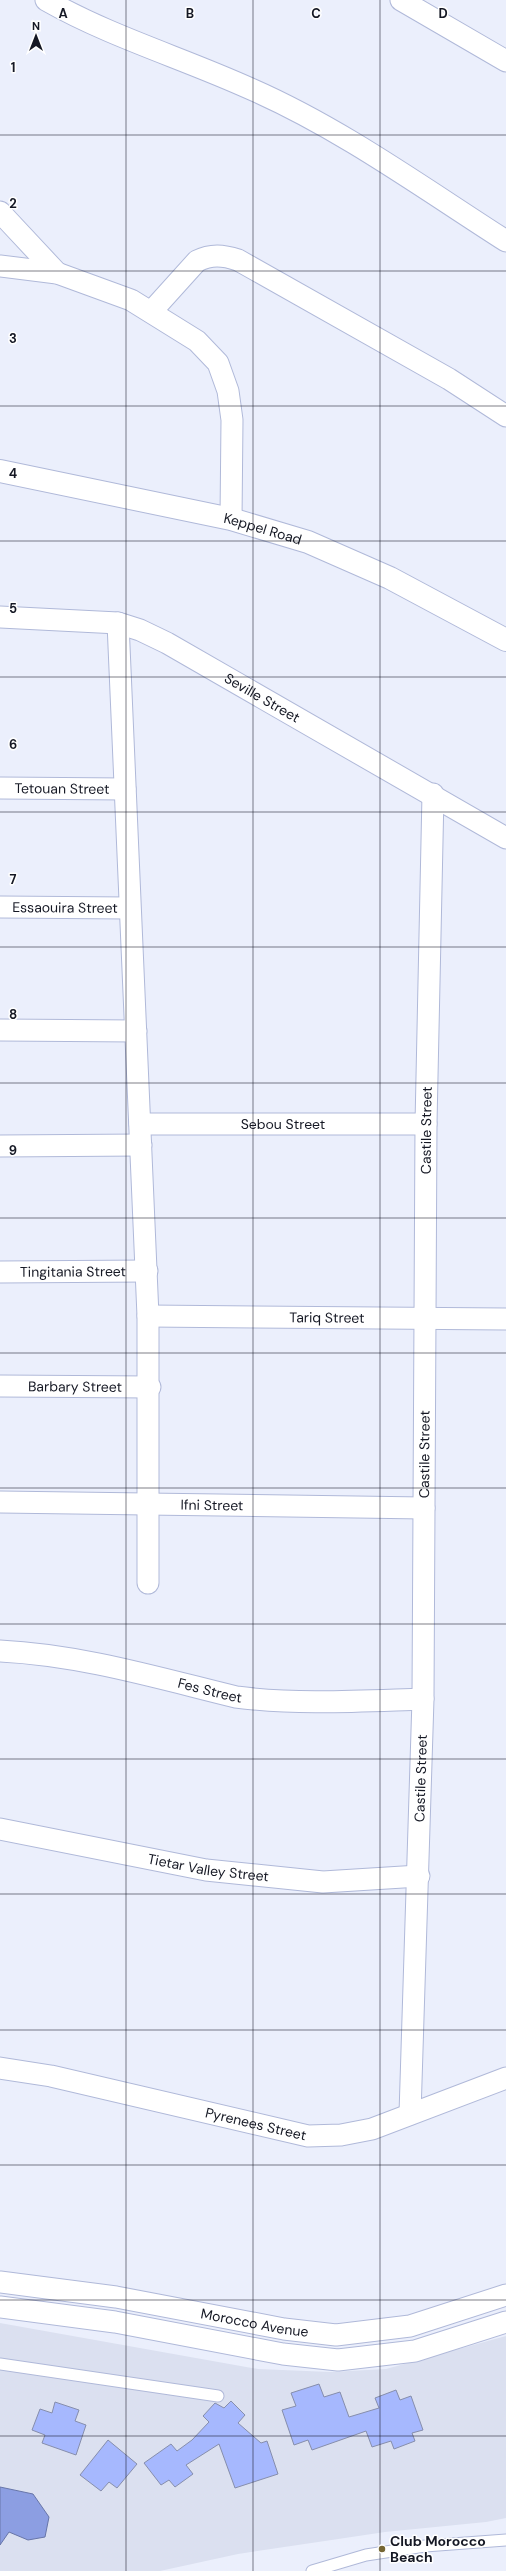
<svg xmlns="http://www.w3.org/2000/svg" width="506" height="2571" font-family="'DM Sans',sans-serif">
  <rect width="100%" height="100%" fill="#ebeffc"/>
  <!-- built -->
  <path fill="#dbe0f0" d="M0 2323 258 2369 330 2372 386 2369 506 2336V2518L486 2522 385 2532 238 2554 160 2571H0Z"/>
  <!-- water -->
  <path fill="#8c9ee2" stroke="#6876a9" d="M0 2487 33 2494 49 2517 45 2537 28 2540 9 2532 0 2545Z"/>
  <!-- building -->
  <g fill="#a6b8fe" stroke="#868eac">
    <path d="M319 2384 324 2397 340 2392 349 2417 379 2408 375 2398 396 2390 400 2400 411 2396 423 2430 412 2433 415 2441 394 2449 391 2441 372 2447 366 2431 312 2450 308 2440 294 2445 282 2410 296 2406 291 2393Z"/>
    <path d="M231 2401 245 2415 238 2423 261 2443 267 2441 278 2474 235 2488 219 2444 186 2465 193 2474 175 2487 169 2480 161 2485 144 2463 171 2444 177 2451 192 2440 209 2422 203 2416 215 2403 224 2408Z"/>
    <path d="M55 2402 79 2410 75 2421 86 2425 76 2455 42 2443 45 2435 32 2430 40 2409 52 2413Z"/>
    <path d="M108 2440 137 2464 117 2488 109 2482 101 2491 80 2475Z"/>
  </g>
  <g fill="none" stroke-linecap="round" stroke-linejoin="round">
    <defs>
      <g id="service">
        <path d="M0 2364 218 2396"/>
        <path d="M312 2571 366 2555 425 2546 506 2540"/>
      </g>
      <g id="minor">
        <path d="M46 0C111 37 183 58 251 89 342 129 423 188 506 241"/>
        <path d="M401 0 506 61"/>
        <path d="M0 212 57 273"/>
        <path d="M0 266 57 273 131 300 197 341 218 363 228 391 232 420 231 519"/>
        <path d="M151 312 197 261C211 254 223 255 238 260L449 379 506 416"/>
        <path id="s1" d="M0 617 118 623 140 630 167 643 506 838"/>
        <path d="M118 623 148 1316V1583"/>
        <path id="s2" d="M0 788 125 789"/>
        <path id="s3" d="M0 907 129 908"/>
        <path d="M0 1030 136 1031"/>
        <path id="s4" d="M140 1124H426"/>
        <path d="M0 1146 141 1145"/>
        <path id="s5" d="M0 1272 147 1271"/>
        <path id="s6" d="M148 1316 506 1319"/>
        <path id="s7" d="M0 1386 150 1387"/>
        <path id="s8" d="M0 1502 424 1508"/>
        <path id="s9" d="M0 1651C81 1655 158 1678 236 1697 298 1705 360 1701 423 1699"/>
        <path id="s10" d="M0 1829 206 1870 323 1882 419 1876"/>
        <path id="s11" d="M0 2068 51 2076 308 2136 341 2135 372 2129 506 2078"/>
        <path id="s12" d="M410 2114 423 1699 426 1124 433 794"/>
        <path id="s13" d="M0 2282 116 2297 284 2329 336 2335 410 2326 506 2295"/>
        <path d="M0 2307 115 2322 283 2354 338 2360 415 2351 506 2322"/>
      </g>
      <g id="tertiary">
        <path id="s14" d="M0 471 231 519 308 542 390 578 506 640"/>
      </g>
    </defs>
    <!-- service casing -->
    <use href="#service" stroke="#b0b9d9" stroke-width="13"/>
    <!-- minor casing -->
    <use href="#minor" stroke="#b0b9d9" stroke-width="23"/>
    <!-- tertiary casing -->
    <use href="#tertiary" stroke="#b0b9d9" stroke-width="24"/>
    <!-- service -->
    <use href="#service" stroke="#fff" stroke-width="11"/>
    <!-- minor -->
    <use href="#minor" stroke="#fff" stroke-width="21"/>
    <!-- tertiary -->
    <use href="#tertiary" stroke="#fff" stroke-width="22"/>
  </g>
  <!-- grid -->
  <path fill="none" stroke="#151824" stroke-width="1" stroke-opacity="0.55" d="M126 0V2571M253 0V2571M380 0V2571M0 135H506M0 271H506M0 406H506M0 541H506M0 677H506M0 812H506M0 947H506M0 1083H506M0 1218H506M0 1353H506M0 1488H506M0 1624H506M0 1759H506M0 1894H506M0 2030H506M0 2165H506M0 2300H506M0 2436H506"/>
  <!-- markers -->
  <circle fill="#756633" stroke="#fff" stroke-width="1.5" cx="382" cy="2549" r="4"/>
  <g text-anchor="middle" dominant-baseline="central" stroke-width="3" stroke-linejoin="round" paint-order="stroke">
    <!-- street labels -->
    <g font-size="14" fill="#151824" stroke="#fff">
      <text stroke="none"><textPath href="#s14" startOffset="269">Keppel Road</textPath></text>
      <text stroke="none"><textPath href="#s1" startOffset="281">Seville Street</textPath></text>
      <text stroke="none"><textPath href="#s2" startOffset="62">Tetouan Street</textPath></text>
      <text stroke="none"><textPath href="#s3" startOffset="65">Essaouira Street</textPath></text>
      <text stroke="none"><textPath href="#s4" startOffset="143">Sebou Street</textPath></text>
      <text stroke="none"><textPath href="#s12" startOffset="984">Castile Street</textPath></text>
      <text stroke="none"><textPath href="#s5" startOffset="73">Tingitania Street</textPath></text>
      <text stroke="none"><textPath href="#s6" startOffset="179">Tariq Street</textPath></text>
      <text stroke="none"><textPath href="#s7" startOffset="75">Barbary Street</textPath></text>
      <text stroke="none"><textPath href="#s12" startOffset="660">Castile Street</textPath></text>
      <text stroke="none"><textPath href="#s8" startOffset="212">Ifni Street</textPath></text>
      <text stroke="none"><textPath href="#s9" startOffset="214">Fes Street</textPath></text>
      <text stroke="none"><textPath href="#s12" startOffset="336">Castile Street</textPath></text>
      <text stroke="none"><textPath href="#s10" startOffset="212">Tietar Valley Street</textPath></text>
      <text stroke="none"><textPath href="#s11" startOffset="262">Pyrenees Street</textPath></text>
      <text stroke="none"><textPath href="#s13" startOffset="258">Morocco Avenue</textPath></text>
    </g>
    <!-- poi labels -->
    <g font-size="14" font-weight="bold" fill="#151824" stroke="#fff" text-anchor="start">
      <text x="390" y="2541">Club Morocco<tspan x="390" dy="16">Beach</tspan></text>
    </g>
  </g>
  <g font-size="13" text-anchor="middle" font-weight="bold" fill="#151824" stroke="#fff" stroke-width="3" stroke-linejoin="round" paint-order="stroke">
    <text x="63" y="18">A</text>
    <text x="190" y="18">B</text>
    <text x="316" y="18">C</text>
    <text x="443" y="18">D</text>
    <text x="13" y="72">1</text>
    <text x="13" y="208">2</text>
    <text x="13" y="343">3</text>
    <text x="13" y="478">4</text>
    <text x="13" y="613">5</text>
    <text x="13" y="749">6</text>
    <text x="13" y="884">7</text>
    <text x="13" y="1019">8</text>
    <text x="13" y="1155">9</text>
  </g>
  <!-- north arrow -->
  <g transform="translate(36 36)" stroke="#ffffff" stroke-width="3" paint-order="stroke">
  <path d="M0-3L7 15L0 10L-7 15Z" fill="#151824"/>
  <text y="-6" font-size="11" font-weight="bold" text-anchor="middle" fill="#151824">N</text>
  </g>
</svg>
